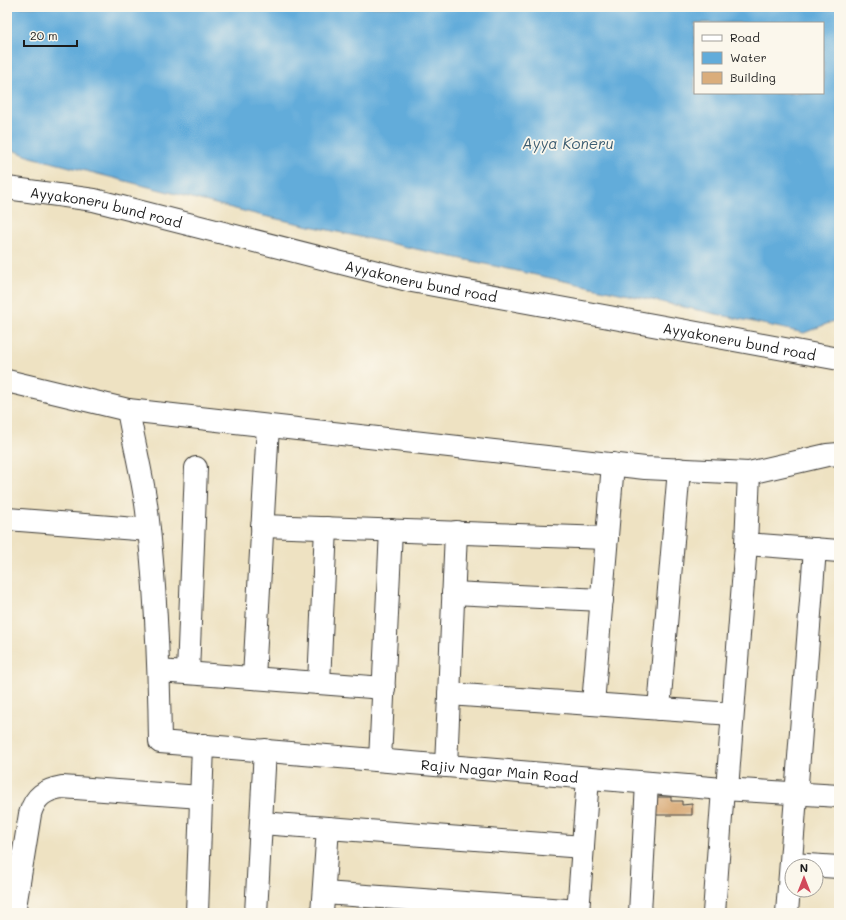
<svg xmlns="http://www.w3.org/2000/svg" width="846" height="920" font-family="Mali,sans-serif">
  <rect width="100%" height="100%" fill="#fbf7ec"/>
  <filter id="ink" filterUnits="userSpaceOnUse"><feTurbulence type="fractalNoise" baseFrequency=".025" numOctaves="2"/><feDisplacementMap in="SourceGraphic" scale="8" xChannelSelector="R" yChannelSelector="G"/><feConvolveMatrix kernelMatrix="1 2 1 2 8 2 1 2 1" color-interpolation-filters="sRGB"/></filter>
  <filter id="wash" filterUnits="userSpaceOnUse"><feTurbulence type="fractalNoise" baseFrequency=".012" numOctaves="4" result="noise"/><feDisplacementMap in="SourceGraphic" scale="16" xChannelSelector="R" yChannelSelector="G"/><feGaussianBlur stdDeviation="0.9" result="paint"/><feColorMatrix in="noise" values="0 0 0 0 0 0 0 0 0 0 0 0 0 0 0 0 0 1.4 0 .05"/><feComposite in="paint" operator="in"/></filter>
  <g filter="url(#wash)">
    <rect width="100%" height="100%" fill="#eee2c2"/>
    <!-- water -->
    <path fill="#62acda" stroke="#3f647b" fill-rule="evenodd" d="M7 7H839V319L804 333 259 215 31 157 7 148ZM695 23H823V93H695Z"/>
    <g id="blocks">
      <!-- building -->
      <path fill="#daad7b" d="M650 797H671V801H682V805L692 804V815H650Z"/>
    </g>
  </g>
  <g filter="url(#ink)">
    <use href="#blocks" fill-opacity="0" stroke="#3c3a35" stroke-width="1"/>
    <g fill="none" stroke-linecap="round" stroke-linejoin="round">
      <defs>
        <g id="minor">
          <path id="s1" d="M7 188 94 200 412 281 839 359"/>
          <path d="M7 381 128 410 645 468 749 473 827 455 839 454"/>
          <path id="s2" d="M128 410C134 444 143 478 147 511 156 588 159 665 160 742L723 789 839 796"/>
          <path d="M7 519 149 530"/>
          <path d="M262 526 607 538"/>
          <path d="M746 544 839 551"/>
          <path d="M453 593 602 600"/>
          <path d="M159 671 384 688"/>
          <path d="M188 673 196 468"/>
          <path d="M254 678 268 426"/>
          <path d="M319 683 326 528"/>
          <path d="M449 694 732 714"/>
          <path d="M593 704 613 464"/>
          <path d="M659 709 679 469"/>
          <path d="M380 760 391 530"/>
          <path d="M446 766 456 532"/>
          <path d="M727 789 746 544 749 473"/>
          <path d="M261 823 583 847"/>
          <path d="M791 864 839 867"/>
          <path d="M324 893 579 911"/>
          <path d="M14 913 30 814C35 796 45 790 62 787L201 797"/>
          <path d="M197 913 203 745"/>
          <path d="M256 913 265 750"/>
          <path d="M322 913 328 828"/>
          <path d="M578 913 588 778"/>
          <path d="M640 913 647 783"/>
          <path d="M714 913 723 789"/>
          <path d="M787 913 815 549"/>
        </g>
      </defs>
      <!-- minor casing -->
      <use href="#minor" stroke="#3c3a35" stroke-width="24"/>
      <!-- minor -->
      <use href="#minor" stroke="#fff" stroke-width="22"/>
    </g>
  </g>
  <g text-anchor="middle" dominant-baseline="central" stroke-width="3.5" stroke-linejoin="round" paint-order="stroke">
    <!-- street labels -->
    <g font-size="14" fill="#1c1c1c" stroke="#fbf7ec">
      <text stroke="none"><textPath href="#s1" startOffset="101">Ayyakoneru bund road</textPath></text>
      <text stroke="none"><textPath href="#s1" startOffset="425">Ayyakoneru bund road</textPath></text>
      <text stroke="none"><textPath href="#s1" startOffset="749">Ayyakoneru bund road</textPath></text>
      <text stroke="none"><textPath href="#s2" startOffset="675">Rajiv Nagar Main Road</textPath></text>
    </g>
    <!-- water labels -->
    <g font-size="15" font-style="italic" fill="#3c5d71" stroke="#fbf7ec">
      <text x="568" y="143">Ayya Koneru</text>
    </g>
  </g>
  <!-- margin -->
  <rect width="846" height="920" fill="none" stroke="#fbf7ec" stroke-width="24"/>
  <!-- legend -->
  <rect x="694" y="22" width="130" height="72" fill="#fbf7ec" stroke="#a29f99"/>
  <rect x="702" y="35" width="20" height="6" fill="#ffffff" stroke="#a29f99"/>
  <text x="730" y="42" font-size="12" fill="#1c1c1c">Road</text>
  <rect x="702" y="52" width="20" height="12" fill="#62acda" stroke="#a29f99"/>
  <text x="730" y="62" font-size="12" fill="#1c1c1c">Water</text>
  <rect x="702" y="72" width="20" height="12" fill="#daad7b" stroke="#a29f99"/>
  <text x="730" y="82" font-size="12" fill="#1c1c1c">Building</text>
  <!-- north arrow -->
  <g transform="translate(804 878)"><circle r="19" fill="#fbf7ec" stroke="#a29f99"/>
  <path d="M0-3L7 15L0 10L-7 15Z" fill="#d1495b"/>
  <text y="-6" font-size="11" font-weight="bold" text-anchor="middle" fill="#1c1c1c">N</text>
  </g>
  <!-- scale -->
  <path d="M24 40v6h53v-6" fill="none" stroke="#1c1c1c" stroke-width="2"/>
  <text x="30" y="40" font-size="12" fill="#1c1c1c" stroke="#fbf7ec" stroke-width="3" paint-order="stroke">20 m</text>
</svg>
